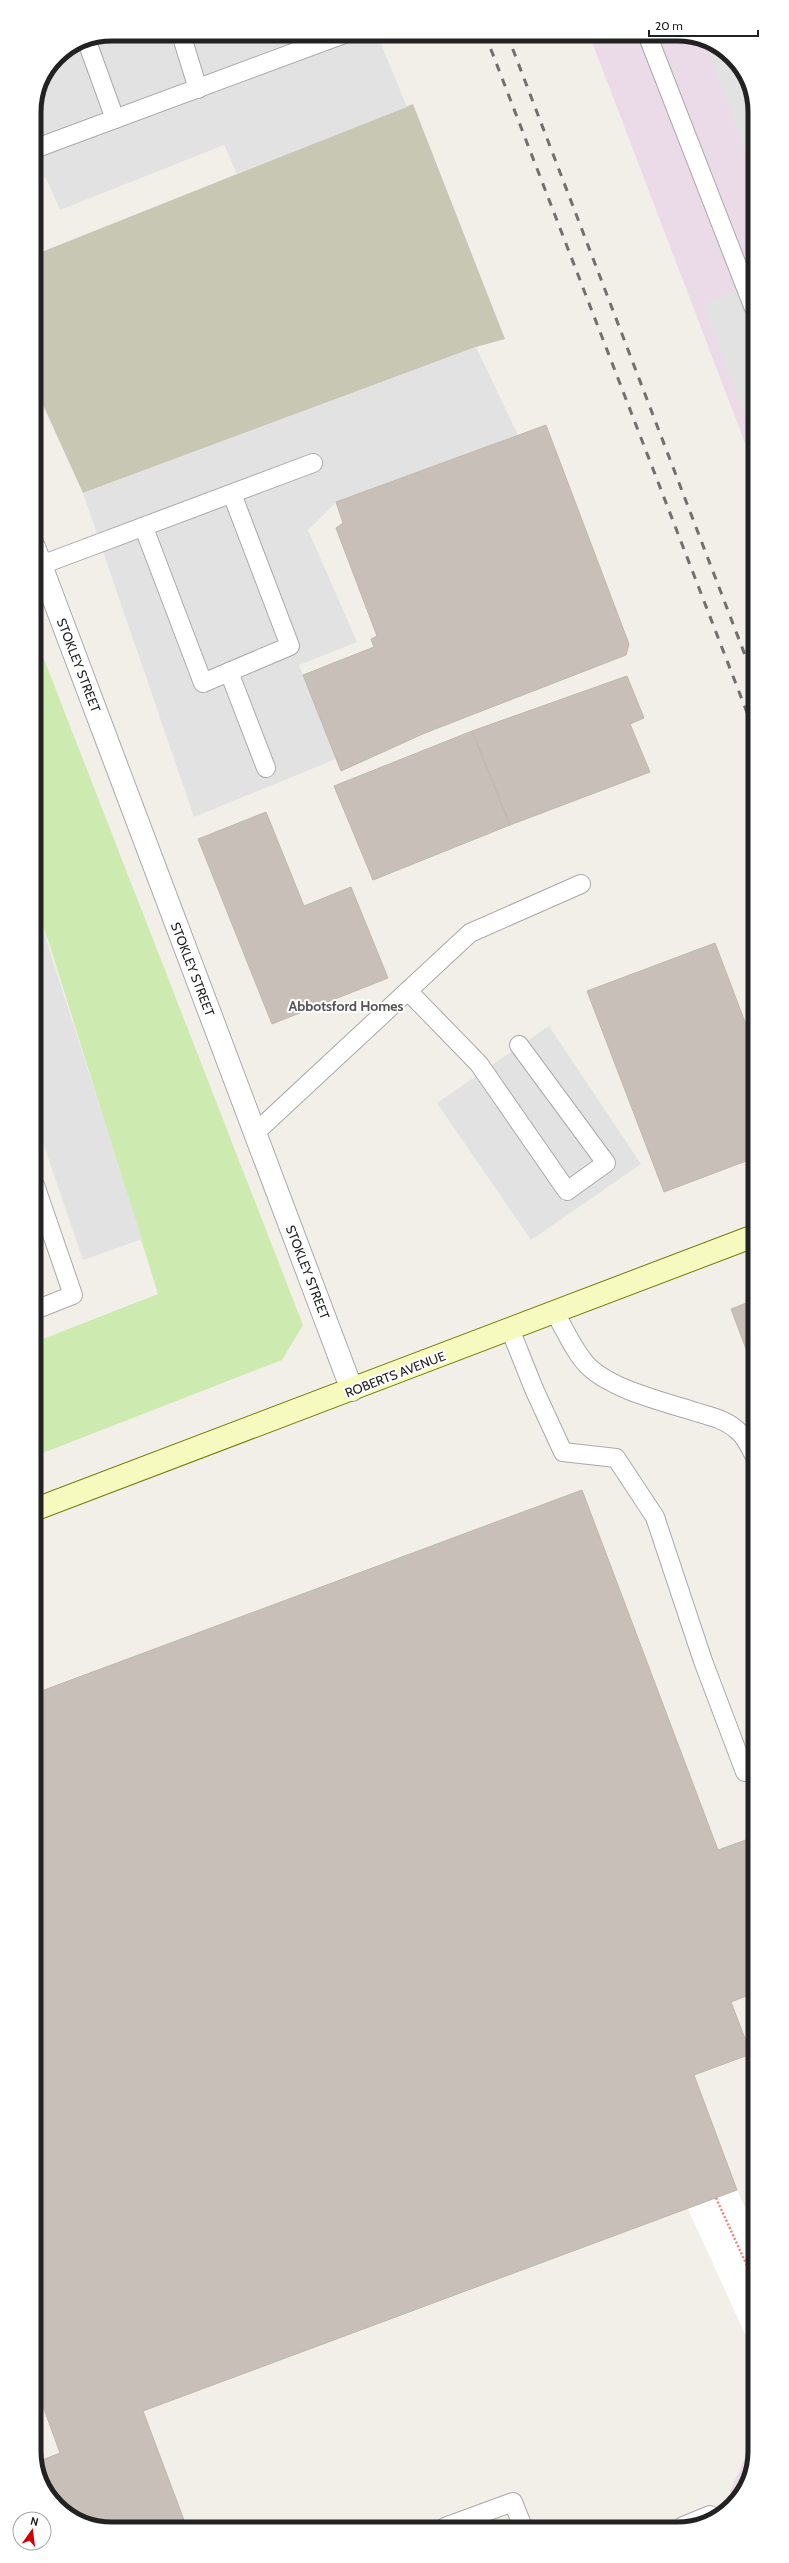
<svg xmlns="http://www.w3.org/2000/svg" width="789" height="2563" font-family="Cabin,sans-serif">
  <rect width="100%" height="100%" fill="#f2efe9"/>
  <!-- industrial -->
  <g fill="#ebdbe8">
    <path d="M589 34H683L728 53 752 92 753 464Z"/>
    <path d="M755 2436V2452L739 2499 734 2502 730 2491Z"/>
  </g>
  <!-- construction -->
  <path fill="#c7c7b4" d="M413 104 505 339 476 347 83 493 34 385V255Z"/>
  <!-- grass -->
  <path fill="#cdebb0" d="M35 636 303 1325 282 1360 35 1456V1342L158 1294 51 949 35 905Z"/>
  <!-- parking -->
  <g fill="#e2e2e2">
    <path d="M112 34H377L407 107 237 174 224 145 60 210 46 178 34 177V111L40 82 57 57 82 40Z"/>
    <path d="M706 44 728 53 752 92V170Z"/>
    <path d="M753 281V437L703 306Z"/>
    <path d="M476 347 518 435 336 502 308 530 357 642 299 665 336 759 194 817 83 493Z"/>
    <path d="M35 905 142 1239 83 1260 35 1119Z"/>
    <path d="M549 1026 641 1164 531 1240 437 1103Z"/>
  </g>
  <!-- pier -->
  <path fill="#fff" d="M737 2190 755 2229V2356L688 2209Z"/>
  <!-- building -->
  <g fill="#c7bfb8" stroke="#c4b6ab">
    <path d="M546 425 629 644 626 655 425 733 341 771 303 675 374 647 371 639 377 636 336 528 343 523 336 502Z"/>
    <path d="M627 676 644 718 630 724 650 772 510 825 472 731Z"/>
    <path d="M472 731 510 825 373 880 334 786Z"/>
    <path d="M266 812 304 906 351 887 388 978 272 1024 198 839Z"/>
    <path d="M715 943 753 1043 754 1158 664 1192 587 991Z"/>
    <path d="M754 1300V1370L731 1309Z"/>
    <path d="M582 1490 718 1850 754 1837V1993L731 2002 751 2054 694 2075 737 2190 143 2411 187 2528 106 2529 61 2510 37 2471V2462L60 2453 37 2390 36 1693Z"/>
  </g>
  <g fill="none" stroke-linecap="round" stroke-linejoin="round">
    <defs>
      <g id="lane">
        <path d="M181 34 198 89"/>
        <path d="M647 34 753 306"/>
        <path d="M86 39 115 119"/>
        <path d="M34 149 344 34"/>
        <path d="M144 528 203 683 290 646 232 494"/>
        <path d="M41 565 313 463"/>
        <path d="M229 672 266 768"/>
        <path d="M408 991 479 1064 567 1191 606 1163 519 1045"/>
        <path d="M255 1133 470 933 581 884"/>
        <path d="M35 1185 73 1295 35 1310"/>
        <path d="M555 1313C566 1331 574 1352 589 1367 613 1390 665 1402 696 1412 710 1416 726 1420 737 1430 746 1437 749 1446 754 1455"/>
        <path d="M510 1329 534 1389 563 1452 616 1458 655 1517 703 1661 745 1772"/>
        <path d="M683 2526 710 2515 711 2517"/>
        <path d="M445 2527 513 2502 523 2527"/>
      </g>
      <path id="street" d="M34 547 352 1390"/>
      <path id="secondary" d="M36 1509 754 1236"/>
    </defs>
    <!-- lane casing -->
    <use href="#lane" stroke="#a9a9a9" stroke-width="20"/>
    <!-- street casing -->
    <use href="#street" stroke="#a9a9a9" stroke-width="24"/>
    <!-- secondary casing -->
    <use href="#secondary" stroke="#707d05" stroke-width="24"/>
    <!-- path -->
    <path stroke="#fa8072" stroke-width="2.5" stroke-dasharray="2 2" stroke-linecap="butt" d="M716 2198 755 2283"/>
    <!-- lane -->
    <use href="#lane" stroke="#fff" stroke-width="18"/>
    <!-- street -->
    <use href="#street" stroke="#fff" stroke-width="22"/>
    <!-- secondary -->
    <use href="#secondary" stroke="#f7fabf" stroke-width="22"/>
    <!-- rail -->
    <g stroke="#707070" stroke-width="3" stroke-dasharray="8 8" stroke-linecap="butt">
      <path d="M485 34 753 728"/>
      <path d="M507 34 753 676"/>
    </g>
  </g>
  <g text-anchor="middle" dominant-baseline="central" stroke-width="4" stroke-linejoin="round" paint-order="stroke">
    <!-- street labels -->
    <g font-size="13" fill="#222" stroke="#fff">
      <text transform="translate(79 665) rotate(69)">STOKLEY STREET</text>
      <text transform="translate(193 969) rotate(69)">STOKLEY STREET</text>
      <text transform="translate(308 1272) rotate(69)">STOKLEY STREET</text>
      <text transform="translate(395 1374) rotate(-21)">ROBERTS AVENUE</text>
    </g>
    <!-- neighbourhood labels -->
    <g font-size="14" font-weight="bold" fill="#555" stroke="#fff">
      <text x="346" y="1006">Abbotsford Homes</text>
    </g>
  </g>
  <!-- crop -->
  <path d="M0 0H789V2563H0ZM112 41H677A71 71 0 0 1 748 112V2451A71 71 0 0 1 677 2522H112A71 71 0 0 1 41 2451V112A71 71 0 0 1 112 41Z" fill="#fff" fill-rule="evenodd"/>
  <path fill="none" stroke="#222" stroke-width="5" d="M112 41H677A71 71 0 0 1 748 112V2451A71 71 0 0 1 677 2522H112A71 71 0 0 1 41 2451V112A71 71 0 0 1 112 41Z"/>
  <!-- north arrow -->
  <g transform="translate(32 2531) rotate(14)"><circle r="19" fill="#ffffff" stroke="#a7a7a7"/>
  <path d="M0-3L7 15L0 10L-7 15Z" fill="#d40000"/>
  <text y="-6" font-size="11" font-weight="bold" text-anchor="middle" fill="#222222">N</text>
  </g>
  <!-- scale -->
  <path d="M649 30v6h109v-6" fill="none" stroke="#222222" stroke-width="2"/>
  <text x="655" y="30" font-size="12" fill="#222222" stroke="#ffffff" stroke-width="3" paint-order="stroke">20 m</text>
</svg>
